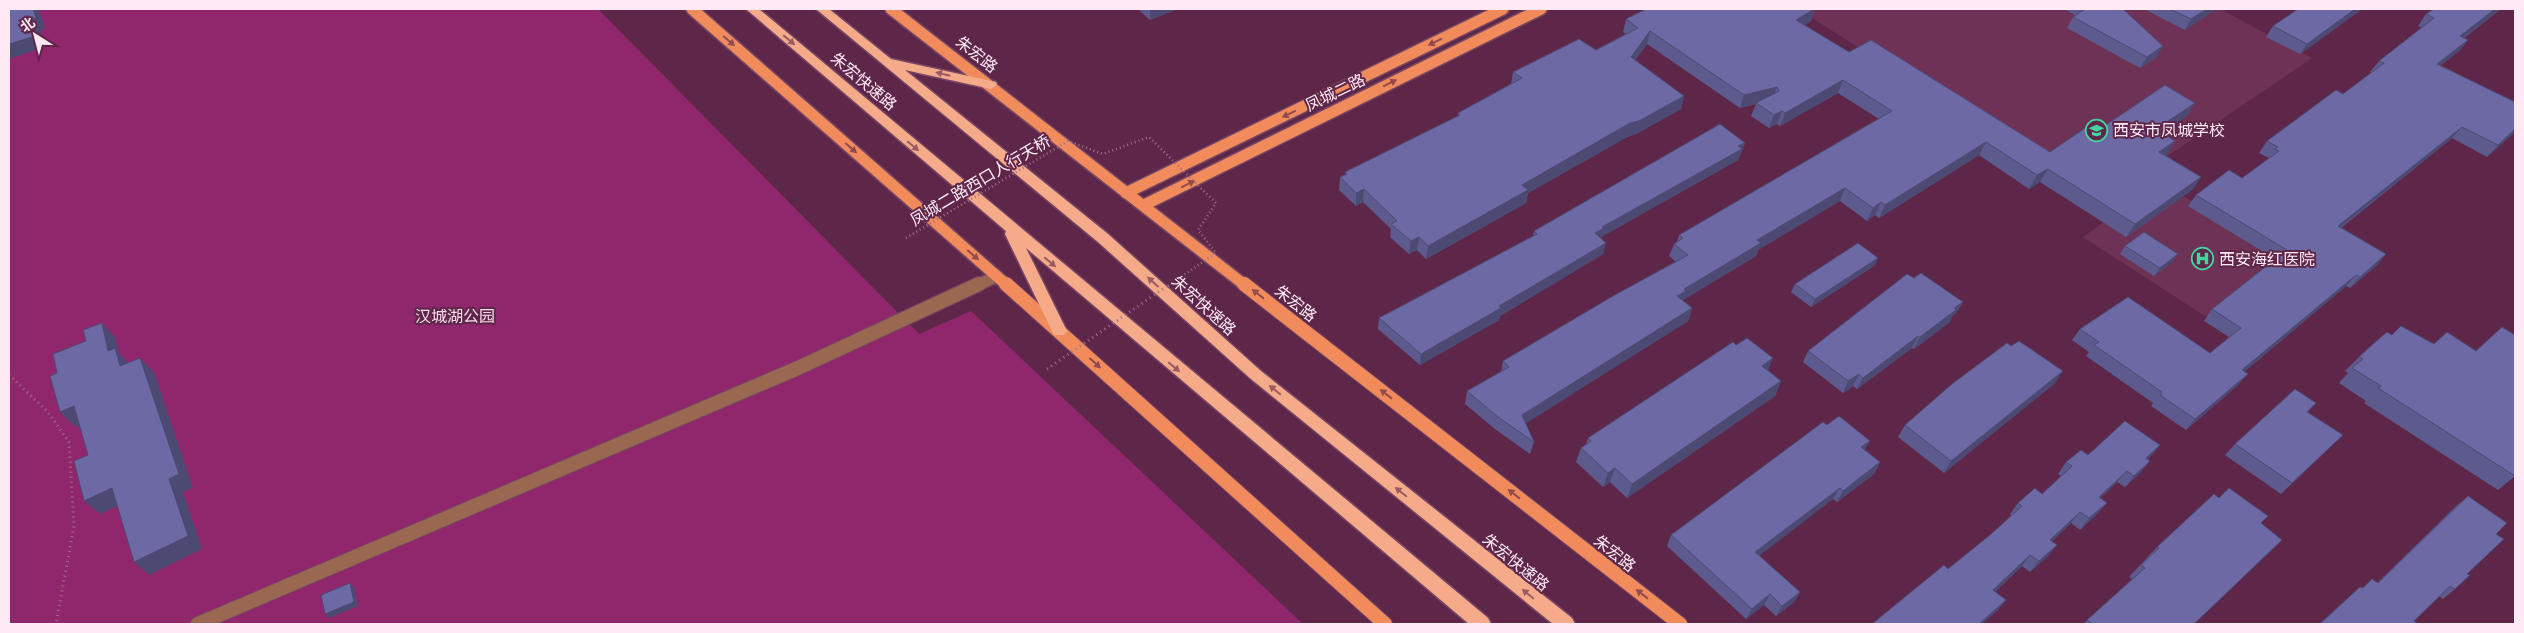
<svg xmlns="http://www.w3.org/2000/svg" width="2524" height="633" font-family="Inter,'Noto Sans SC',sans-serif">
  <rect width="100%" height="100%" fill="#5e2749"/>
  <!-- built -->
  <g fill="#6e3257">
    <path d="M1798 9H2220L2312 58 2100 202Z"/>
    <path d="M2160 182 2325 281 2248 344 2083 237Z"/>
  </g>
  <!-- green -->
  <path fill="#90266c" d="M9 9H598L919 334 971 311 1303 624H9Z"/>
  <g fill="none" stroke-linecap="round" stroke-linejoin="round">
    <defs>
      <path id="minor-far1" d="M976 286 997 276"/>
      <path id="minor" d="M198 624 798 368 979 284"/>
      <g id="major-far1">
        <path d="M692 9 1008 286"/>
        <path d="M891 9 1246 286"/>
        <path d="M1126 193 1503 9"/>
        <path d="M1144 205 1541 9"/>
      </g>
      <g id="major">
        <path d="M1006 284 1385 624"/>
        <path d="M1244 284 1680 624"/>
      </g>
      <g id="highway">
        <path d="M746 9H759L1488 618 1491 624H1469L1026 248 1067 331 1064 335H1054L1005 234 1006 231Z"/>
        <path d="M816 9H829L891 59 996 82 997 85 991 89 905 70 1108 234 1261 371 1572 618 1575 624H1553L1251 379 1098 242Z"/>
      </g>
    </defs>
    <!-- minor-far1 casing -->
    <use href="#minor-far1" stroke="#784664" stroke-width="14"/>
    <!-- minor casing -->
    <use href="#minor" stroke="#784664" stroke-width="16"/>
    <!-- major-far1 casing -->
    <use href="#major-far1" stroke="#784664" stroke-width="14"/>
    <!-- major casing -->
    <use href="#major" stroke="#784664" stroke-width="16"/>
    <!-- highway casing -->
    <use href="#highway" stroke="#784664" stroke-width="3"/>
    <!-- path -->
    <path stroke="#9c728b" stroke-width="3" stroke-dasharray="1 4" stroke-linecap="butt" d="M9 375 48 412 69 442 74 526 56 624"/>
    <!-- minor-far1 -->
    <use href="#minor-far1" stroke="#9a6750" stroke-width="11"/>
    <!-- minor -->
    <use href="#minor" stroke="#9a6750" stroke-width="14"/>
    <!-- major-far1 -->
    <use href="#major-far1" stroke="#f18b5b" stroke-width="11"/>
    <!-- major -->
    <use href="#major" stroke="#f18b5b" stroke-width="14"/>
    <!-- highway -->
    <use href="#highway" fill="#f5aa89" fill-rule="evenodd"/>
    <!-- path-bridge-far1 -->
    <path stroke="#9c728b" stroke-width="2.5" stroke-dasharray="1 3" stroke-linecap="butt" d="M906 238 1068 141 1103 154 1149 137 1216 203 1198 230 1216 253 1168 286"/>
    <!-- path-bridge -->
    <path stroke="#9c728b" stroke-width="3" stroke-dasharray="1 4" stroke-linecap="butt" d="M1047 369 1170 284"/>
  </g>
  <!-- wall -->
  <g fill="#5d5a8d">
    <path d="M1138 9H1177L1150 20Z"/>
    <path d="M2064 9H2123L2156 58 2140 68 2067 28 2073 17 2075 15Z"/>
    <path d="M2144 9H2216L2185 30Z"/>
    <path d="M2362 9 2300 54 2266 37 2273 26Z"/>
    <path d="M2434 9H2501L2464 38 2468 40 2459 51 2440 66 2515 102V132L2487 157 2452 138 2341 228 2386 254 2376 266 2350 288 2346 286 2244 372 2238 385 2186 430 2151 406 2153 403 2086 356 2089 352 2072 340 2080 329 2210 353 2229 337 2204 321 2212 309 2275 259 2188 206 2196 195 2242 178 2269 158 2259 153 2267 141 2343 94 2371 73 2370 72 2379 61 2422 28 2418 26 2426 14Z"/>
    <path d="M1626 19 1811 21 1804 25 1849 52 2050 152 2094 133 2195 103 2187 116 2162 133 2175 141 2167 154 2165 155 2201 177 2192 190 2126 237 2040 182 2029 189 1979 155 1879 218 1875 215 1867 221 1840 201 1758 250 1756 256 1683 300 1692 308 1688 321 1525 423 1534 442 1530 454 1495 429 1465 404 1467 391 1501 372 1503 361 1676 262 1669 256 1674 244 1677 242 1679 235 1879 119 1838 93 1780 126 1777 124 1769 128 1751 116 1756 104 1740 108 1647 44 1635 60 1684 96 1681 109 1636 134 1627 137 1528 193 1526 203 1426 259 1417 250 1409 254 1390 237 1391 229 1363 202 1356 206 1339 190 1340 177 1345 175V172L1458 116V113L1511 84 1513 72 1596 50 1626 34 1623 32Z"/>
    <path d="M1745 143 1738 160 1601 237 1603 254 1500 316 1499 320 1420 365 1378 329 1379 318 1533 236 1534 231Z"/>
    <path d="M2125 246 2172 262 2154 276 2120 254Z"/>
    <path d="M1878 258 1874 266 1811 307 1791 292 1795 284Z"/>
    <path d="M1914 278 1963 302 1956 313 1953 315 1950 322 1914 349 1912 348 1857 389 1853 386 1843 393 1803 362 1808 351Z"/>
    <path d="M2373 344 2515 476 2498 490 2364 403 2366 401 2339 383 2348 373 2345 371 2359 357Z"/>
    <path d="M2011 346 2055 383 1944 473 1898 437 1905 425Z"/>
    <path d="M1768 370 1781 381 1775 396 1627 498 1610 482 1603 487 1576 462 1581 448 1586 444 1588 438Z"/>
    <path d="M2316 403 2308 412 2343 435 2281 494 2225 455 2235 444Z"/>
    <path d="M1827 425 1865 450 1880 462 1874 474 1837 502 1833 499 1759 555 1800 592 1794 602 1776 616 1764 605 1746 619 1667 546 1671 535Z"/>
    <path d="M2160 445 2148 459 2141 472 2125 487 2117 482 2100 498 2107 503 2097 514 2080 530 2071 523 2052 541 2057 545 2048 556 2030 572 2022 566 1995 592 2006 600 1997 611 1948 569 1990 535 2012 516 2010 514 2018 503 2042 494 2061 476 2058 474 2066 462 2088 455Z"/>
    <path d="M2468 496 2496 534 2467 574 2455 589 2443 599 2439 596 2414 621 2419 624H2319L2360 587 2362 588 2372 579 2377 583 2456 506Z"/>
    <path d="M2219 498 2261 523 2194 624H2083L2132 579 2129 577 2157 547Z"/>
  </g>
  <!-- shaded-wall -->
  <g fill="#4c4a73">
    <path d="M33 9H39L45 29 40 31 45 47 9 59V44L31 20Z"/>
    <path d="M1150 9H1177L1150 20Z"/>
    <path d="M1814 9H1815L1811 21 1792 34 1796 20Z"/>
    <path d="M2207 9H2216L2185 30 2191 19Z"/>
    <path d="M2355 9H2362L2300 54 2307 44Z"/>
    <path d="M2495 9H2501L2451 47 2460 36Z"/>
    <path d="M1650 31 1647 44 1628 70 1631 57Z"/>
    <path d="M2468 40 2459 51 2428 76 2437 64Z"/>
    <path d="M2163 46 2156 58 2140 68 2147 57Z"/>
    <path d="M1843 80 1838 93 1780 126 1785 113Z"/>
    <path d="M1777 87 1772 100 1756 103V104L1740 108 1744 95Z"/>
    <path d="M1684 96 1681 109 1636 134 1627 137 1528 193 1526 203 1426 259 1428 246 1522 185 1630 123Z"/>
    <path d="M2195 103 2187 116 2148 142 2156 129Z"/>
    <path d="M1782 111 1777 124 1769 128 1774 115Z"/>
    <path d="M2462 127 2452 138 2328 237 2338 226Z"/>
    <path d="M2515 129V132L2487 157 2498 145Z"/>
    <path d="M2175 141 2167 154 2151 165 2159 152Z"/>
    <path d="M1986 142 1979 155 1879 218 1885 205Z"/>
    <path d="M1745 143 1738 160 1601 237V239L1595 233 1602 227Z"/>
    <path d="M2048 169 2040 182 2029 189 2037 175Z"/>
    <path d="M2201 177 2192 190 2126 237 2135 224Z"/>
    <path d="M1845 188 1840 201 1758 250 1756 256 1683 300 1677 296 1684 289 1757 240Z"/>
    <path d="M1364 189 1363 202 1356 206V193Z"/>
    <path d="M1881 202 1875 215 1867 221 1873 208Z"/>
    <path d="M1419 237 1417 250 1409 254 1411 241Z"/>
    <path d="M1606 243 1603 254 1500 316 1499 320 1420 365 1421 354 1499 306Z"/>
    <path d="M2178 254 2172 262 2154 276 2160 268Z"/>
    <path d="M2386 254 2376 266 2350 288 2360 277Z"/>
    <path d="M1878 258 1874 266 1811 307 1815 299Z"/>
    <path d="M2356 275 2346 286 2233 381 2242 370Z"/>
    <path d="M1963 302 1956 313 1953 315 1950 322 1914 349 1920 337Z"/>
    <path d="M1692 308 1688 321 1519 428 1522 415Z"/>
    <path d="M102 323 115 337 119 353 128 363 120 366 108 351Z"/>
    <path d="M1918 336 1912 348 1857 389 1863 378Z"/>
    <path d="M140 358 154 372 193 488 183 492 202 549 149 575 134 562 169 479Z"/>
    <path d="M1773 358 1767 373 1762 366Z"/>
    <path d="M2063 371 2055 383 1944 473 1951 461Z"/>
    <path d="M1859 374 1853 386 1843 393 1848 381Z"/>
    <path d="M2248 374 2238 385 2186 430 2195 419Z"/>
    <path d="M1781 381 1775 396 1627 498 1632 484Z"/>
    <path d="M74 406 88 420 75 427 60 412Z"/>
    <path d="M1870 441 1863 452 1861 447Z"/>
    <path d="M2160 445 2150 457 2136 469 2146 458Z"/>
    <path d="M2150 461 2141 472 2125 487 2134 476Z"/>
    <path d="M1880 462 1874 474 1837 502 1843 491Z"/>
    <path d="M1615 468 1610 482 1603 487 1608 473Z"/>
    <path d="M2127 471 2117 482 2090 508 2099 497Z"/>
    <path d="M112 488 127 502 100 514 84 501Z"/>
    <path d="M1840 488 1833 499 1750 563 1755 552Z"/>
    <path d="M2107 503 2097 514 2080 530 2089 518Z"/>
    <path d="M2080 512 2071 523 2042 551 2050 540Z"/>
    <path d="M2057 545 2048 556 2030 572 2039 561Z"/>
    <path d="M2030 555 2022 566 1985 601 1993 590Z"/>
    <path d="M350 583 354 587 358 606 329 618 325 614Z"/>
    <path d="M1800 592 1794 602 1776 616 1782 606Z"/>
    <path d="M1770 594 1764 605 1746 619 1752 609Z"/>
    <path d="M2006 600 1997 611 1982 624H1979Z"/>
  </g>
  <!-- building -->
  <g fill="#6c69a4" stroke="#4c4a73">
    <path d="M9 9H33L36 18 31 20 36 36 9 44Z"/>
    <path d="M1646 9H1814L1796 20 1849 52 1871 40 2050 152 2085 128 2094 133 2165 85 2195 103 2156 129 2175 141 2159 152 2201 177 2135 224 2048 169 2037 175 1986 142 1885 205 1881 202 1873 208 1845 188 1757 240 1761 243 1684 289 1686 291 1677 296 1692 308 1522 415 1534 442 1498 417 1467 391 1509 367 1503 361 1613 296 1688 255 1674 244 1683 238 1679 235 1892 111 1843 80 1785 113 1782 111 1774 115 1756 103 1779 91 1777 87 1744 95 1650 31 1631 57 1684 96 1639 121 1630 123 1522 185 1528 190 1428 246 1419 237 1411 241 1391 224 1397 221 1364 189 1356 193 1340 177 1347 174 1345 172 1460 115 1458 113 1522 78 1513 72 1579 39 1596 50 1638 28 1626 19Z"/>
    <path d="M2085 9H2123L2163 46 2147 57 2073 17Z"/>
    <path d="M2170 9H2207L2191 19Z"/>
    <path d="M2298 9H2355L2307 44 2273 26Z"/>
    <path d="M2434 9H2495L2460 36 2468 40 2437 64 2515 102V129L2498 145 2462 127 2338 226 2386 254 2360 277 2356 275 2242 370 2248 374 2195 419 2160 395 2162 392 2094 345 2099 342 2080 329 2128 297 2210 353 2241 328 2212 309 2287 250 2196 195 2229 170 2242 178 2279 151 2275 149 2278 147 2267 141 2336 90 2343 94 2384 63 2379 61 2434 18 2426 14Z"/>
    <path d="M1720 124 1745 143 1738 146 1742 149 1602 227 1604 228 1595 233 1606 243 1499 306 1501 308 1421 354 1379 318 1537 234 1534 231Z"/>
    <path d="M2144 232 2178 254 2160 268 2125 246Z"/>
    <path d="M1858 243 1878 258 1815 299 1795 284Z"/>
    <path d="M1921 273 1963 302 1954 308 1956 310 1920 337 1918 336 1863 378 1859 374 1848 381 1808 351 1907 274 1914 278Z"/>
    <path d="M102 323 108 351 115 348 120 366 140 358 179 474 169 479 188 536 134 562 112 488 84 501 74 461 88 455 74 406 60 412 50 376 57 373 53 354 86 341 83 330Z"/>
    <path d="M2401 326 2434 344 2447 332 2476 351 2502 327 2515 335V476L2378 388 2381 386 2352 368 2363 359 2359 357 2373 344 2387 332 2392 335Z"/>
    <path d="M1747 338 1773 358 1762 366 1781 381 1632 484 1615 468 1608 473 1581 448 1591 441 1588 438 1733 342 1736 345Z"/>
    <path d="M2019 341 2063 371 1951 461 1905 425 1952 384 2007 343 2011 346Z"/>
    <path d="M2295 389 2316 403 2307 412 2343 435 2292 483 2235 444Z"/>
    <path d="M1839 416 1870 441 1861 447 1880 462 1843 491 1840 488 1755 552 1800 592 1782 606 1770 594 1752 609 1671 535 1823 422 1827 425Z"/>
    <path d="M2125 421 2160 445 2146 458 2150 461 2134 476 2127 471 2099 497 2107 503 2089 518 2080 512 2050 540 2057 545 2039 561 2030 555 1993 590 2006 600 1979 624H1872L1944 565 1948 569 1990 535 2022 506 2018 503 2035 488 2042 494 2072 466 2066 462 2081 450 2088 455Z"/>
    <path d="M2229 488 2268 516 2261 523 2282 540 2194 624H2093L2087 620 2145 568 2141 565 2159 548 2157 547 2214 494 2219 498Z"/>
    <path d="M2468 496 2507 523 2496 534 2504 539 2467 574 2470 575 2455 589 2450 586 2414 621 2419 624H2320L2360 587 2363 588 2372 579 2378 583Z"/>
    <path d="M350 583 354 602 325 614 321 595Z"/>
  </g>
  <!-- one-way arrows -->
  <defs><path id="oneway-solid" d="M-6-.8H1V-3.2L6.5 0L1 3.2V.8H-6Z" transform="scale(1.25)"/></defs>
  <g fill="#9a5b63">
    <use href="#oneway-solid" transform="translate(789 40) rotate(40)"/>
    <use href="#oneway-solid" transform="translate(943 74) rotate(-167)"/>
    <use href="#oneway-solid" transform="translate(913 146) rotate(40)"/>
    <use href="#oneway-solid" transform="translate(1050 262) rotate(40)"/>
    <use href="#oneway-solid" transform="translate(1153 282) rotate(-138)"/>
    <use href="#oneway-solid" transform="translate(1174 367) rotate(40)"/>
    <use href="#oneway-solid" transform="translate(1275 390) rotate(-141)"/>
    <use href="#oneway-solid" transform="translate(1401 492) rotate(-141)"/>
    <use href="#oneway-solid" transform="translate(1528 594) rotate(-141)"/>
  </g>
  <g fill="#914a4f">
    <use href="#oneway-solid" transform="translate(729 41) rotate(41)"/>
    <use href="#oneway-solid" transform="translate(1435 42) rotate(154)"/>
    <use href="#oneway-solid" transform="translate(1390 83) rotate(-26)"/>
    <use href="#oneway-solid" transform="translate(1289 114) rotate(154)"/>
    <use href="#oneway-solid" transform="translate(851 148) rotate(41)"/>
    <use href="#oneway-solid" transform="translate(1188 184) rotate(-26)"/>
    <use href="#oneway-solid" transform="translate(973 255) rotate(41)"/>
    <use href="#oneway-solid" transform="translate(1258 294) rotate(-142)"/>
    <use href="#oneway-solid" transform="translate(1095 363) rotate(42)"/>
    <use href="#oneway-solid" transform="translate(1386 394) rotate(-142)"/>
    <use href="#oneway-solid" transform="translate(1514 494) rotate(-142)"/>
    <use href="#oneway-solid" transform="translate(1642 594) rotate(-142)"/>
  </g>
  <!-- icons -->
  <defs>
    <symbol id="school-ring" viewBox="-11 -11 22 22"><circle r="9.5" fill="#5e2749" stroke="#43d4a0" stroke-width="1.5"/><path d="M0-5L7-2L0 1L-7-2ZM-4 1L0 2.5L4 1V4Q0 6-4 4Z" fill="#43d4a0"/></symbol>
    <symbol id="hospital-ring" viewBox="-11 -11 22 22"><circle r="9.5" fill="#5e2749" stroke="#43d4a0" stroke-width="1.5"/><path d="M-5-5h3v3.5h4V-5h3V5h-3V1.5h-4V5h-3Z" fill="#43d4a0"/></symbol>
  </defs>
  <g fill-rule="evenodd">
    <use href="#school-ring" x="2084" y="118" width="25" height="25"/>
    <use href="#hospital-ring" x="2190" y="246" width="25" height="25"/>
  </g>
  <g text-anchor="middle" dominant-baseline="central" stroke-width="4" stroke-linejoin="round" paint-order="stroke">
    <!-- street labels -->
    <g font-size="16" fill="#fee9f4" stroke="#5e2749">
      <text transform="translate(977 54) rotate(38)">朱宏路</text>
      <text transform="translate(864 81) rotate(40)">朱宏快速路</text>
      <text transform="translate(1335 92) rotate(-26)">凤城二路</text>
      <text transform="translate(980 180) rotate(-31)">凤城二路西口人行天桥</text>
      <text transform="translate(1296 303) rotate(38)">朱宏路</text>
      <text transform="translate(1204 305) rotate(42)">朱宏快速路</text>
      <text transform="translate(1615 553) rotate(38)">朱宏路</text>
      <text transform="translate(1516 562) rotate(39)">朱宏快速路</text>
    </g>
    <!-- poi labels -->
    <g font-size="16" fill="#fee9f4" stroke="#5e2749" text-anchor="start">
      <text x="2113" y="130">西安市凤城学校</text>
      <text x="2219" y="259">西安海红医院</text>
    </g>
    <!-- park labels -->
    <g font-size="16" fill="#f9dbea" stroke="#5e2749">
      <text x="455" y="316">汉城湖公园</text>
    </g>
  </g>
  <!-- border -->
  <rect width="2524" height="633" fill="none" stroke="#fee9f4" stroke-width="20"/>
  <!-- north arrow -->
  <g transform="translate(35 35) rotate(324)" stroke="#5e2749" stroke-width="4" paint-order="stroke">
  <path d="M0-4L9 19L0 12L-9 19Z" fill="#fee9f4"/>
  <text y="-8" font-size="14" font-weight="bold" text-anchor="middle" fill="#fee9f4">北</text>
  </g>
</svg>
